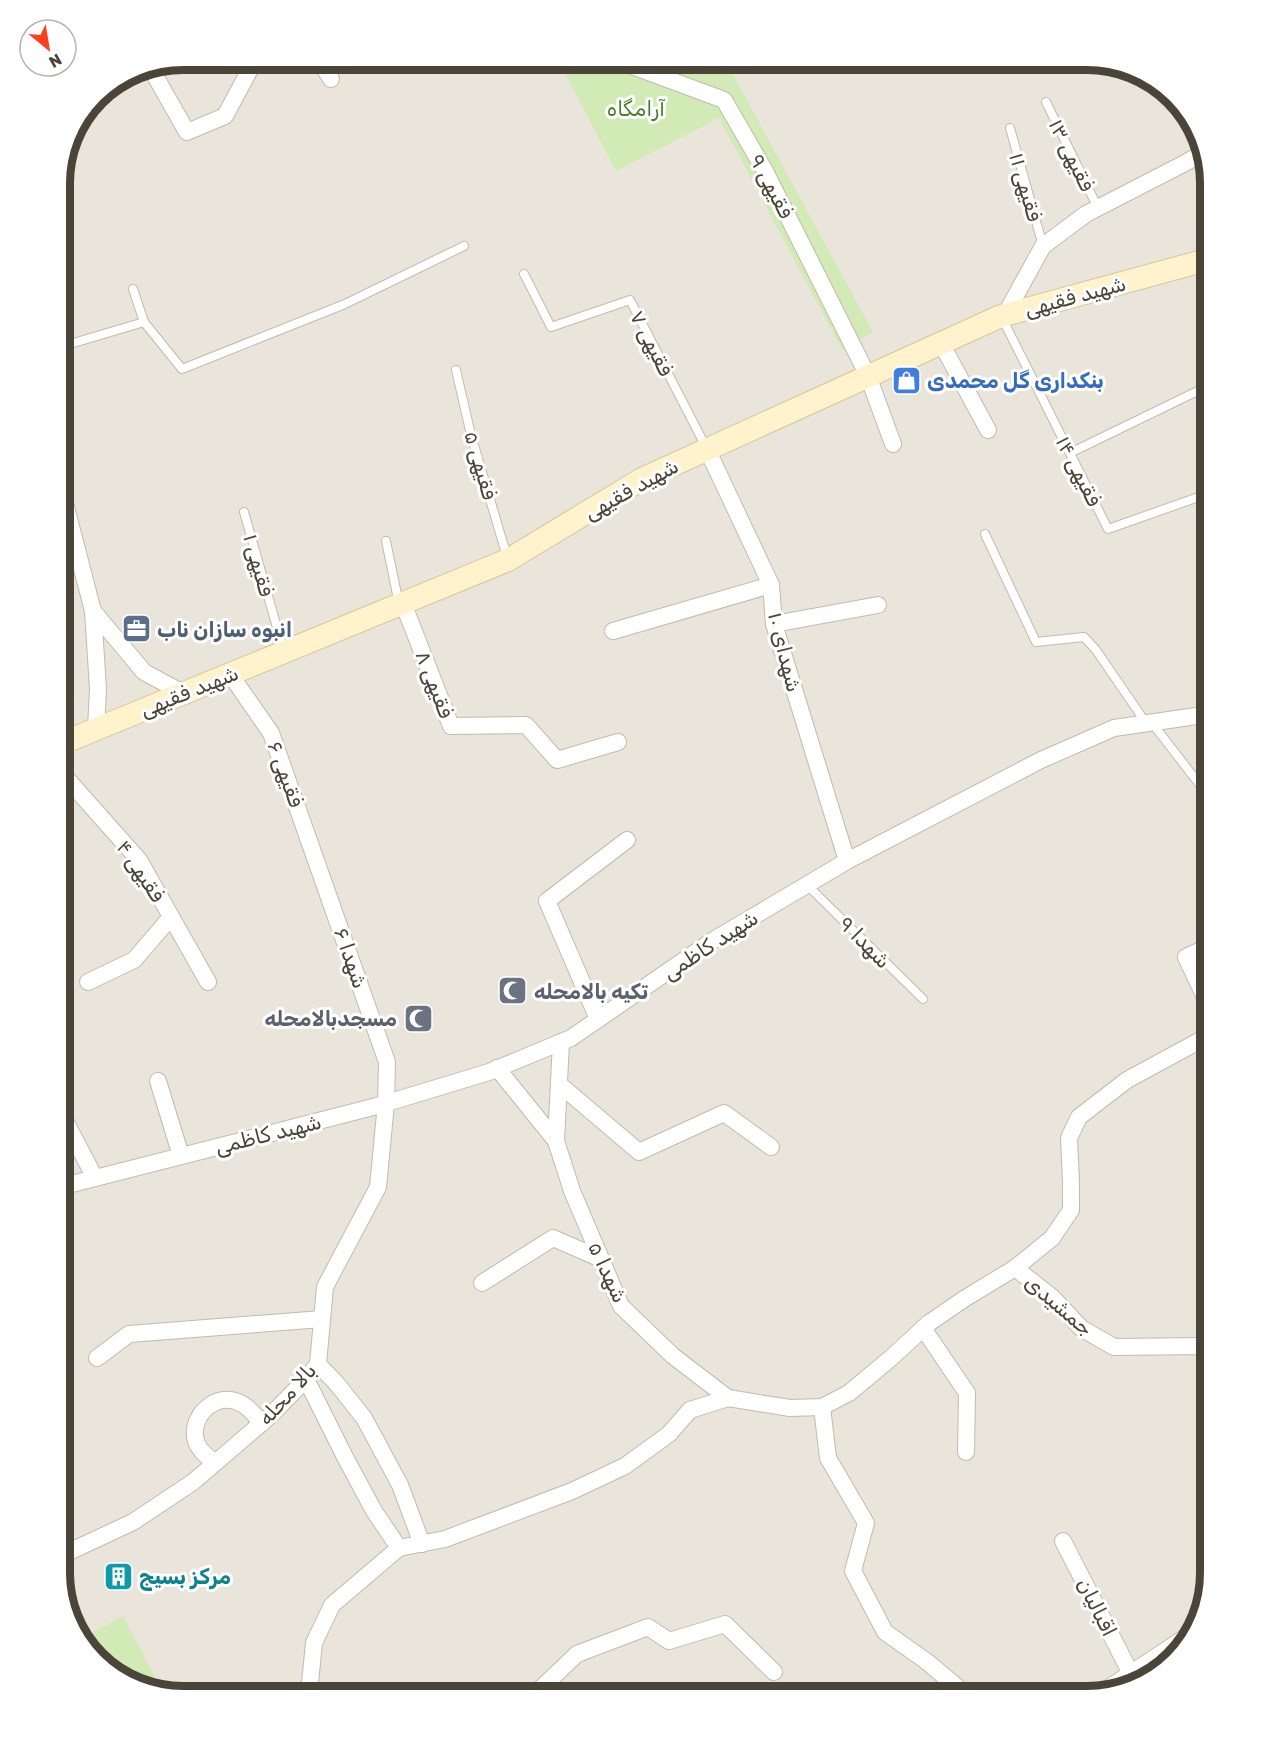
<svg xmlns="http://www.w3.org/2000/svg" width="1270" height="1757" font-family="Rubik,Vazirmatn,sans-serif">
  <rect width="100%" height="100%" fill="#f6f3ec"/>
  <!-- residential -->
  <path fill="#eae5da" d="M183 60H1094L1149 77 1193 121 1210 183V1574L1193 1636 1149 1680 1087 1697H176L121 1680 77 1636 60 1574V175L73 129 102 91 136 69Z"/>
  <!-- green -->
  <g fill="#d2eab5">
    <path d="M558 60H725L873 332 842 350 719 118 616 171Z"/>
    <path d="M123 1616 159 1685 151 1689 122 1680 118 1672 115 1673 80 1639Z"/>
  </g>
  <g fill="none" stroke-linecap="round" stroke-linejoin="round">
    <defs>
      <g id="service">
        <path d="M1046 102 1098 208"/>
        <path d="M1010 128 1043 246"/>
        <path d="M524 274 551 327 630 300 707 449"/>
        <path d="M133 289 144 322"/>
        <path d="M1001 316 1108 529 1210 493"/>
        <path d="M60 347 144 322 182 369 345 304 464 246"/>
        <path d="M456 370 471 435 508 560"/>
        <path d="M1070 453 1210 385"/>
        <path d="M244 512 284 652"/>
        <path d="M985 534 1036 642 1084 637 1096 650 1146 723"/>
        <path d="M60 539 74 536"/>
        <path d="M386 541 399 604"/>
        <path d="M1152 723 1207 794 1210 793"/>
        <path d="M807 885 923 999"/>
      </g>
      <g id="minor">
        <path d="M319 60 331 79"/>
        <path d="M616 60 724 100 765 171 868 376 893 444"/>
        <path d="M150 67 187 132 225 116 255 60"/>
        <path d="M1005 315 1043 246 1086 214 1187 162 1202 153"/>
        <path d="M941 343 988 430"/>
        <path d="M707 449 771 585 774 624 847 861"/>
        <path d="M60 484 93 611 98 689 96 729"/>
        <path d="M403 603 451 726 526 725 557 760 618 742"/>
        <path d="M93 611 144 672 183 693"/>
        <path d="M774 624 878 605"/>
        <path d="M613 631 771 585"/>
        <path d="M60 771 139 860 208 982"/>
        <path d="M88 982 134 960 171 917"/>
        <path d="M1210 1008 1186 957 1210 946"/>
        <path d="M598 1019 547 901 627 840"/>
        <path d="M497 1068 556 1141 572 1191 621 1306 673 1356 728 1398"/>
        <path d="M158 1081 181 1156"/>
        <path d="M559 1084 639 1152 724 1113 771 1147"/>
        <path d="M60 1111 95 1178"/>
        <path d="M556 1141 561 1042"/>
        <path d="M60 1187 377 1106 489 1072 571 1038 712 941 847 861 1041 760 1114 728 1210 714"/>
        <path d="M1015 1268 1052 1297 1081 1328 1114 1347 1201 1346 1210 1349"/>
        <path d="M482 1283 553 1238 601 1259"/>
        <path d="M923 1328 967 1393 966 1452"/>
        <path d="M97 1358 129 1334 322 1319"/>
        <path d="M318 1364 337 1384 364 1418 400 1485 422 1544"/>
        <path d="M306 1379 345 1457 374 1511 399 1548"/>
        <path d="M822 1407 828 1458 866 1523 853 1571 885 1632 926 1661 969 1697"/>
        <path d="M215 1462C210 1459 205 1455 201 1450 177 1421 228 1369 261 1424"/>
        <path d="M1063 1541 1131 1674"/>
        <path d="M60 1556 133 1522 193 1482 271 1415 306 1379 318 1364 325 1287 378 1187 386 1103 387 1062 271 733 230 674"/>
        <path d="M1101 1693 1195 1631"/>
        <path d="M304 1697 310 1683 314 1643 332 1605 399 1548 445 1539 572 1491 625 1466 669 1434 690 1410 728 1398 790 1408 822 1407 849 1393 891 1358 929 1323 964 1299 1015 1268 1052 1238 1071 1210V1182L1069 1138 1079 1117 1127 1080 1210 1035"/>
        <path d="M532 1697 577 1654 648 1627 669 1641 725 1624 774 1672"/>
      </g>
      <path id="secondary" d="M60 744 508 560 642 479 1001 316 1210 259"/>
    </defs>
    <!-- service casing -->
    <use href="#service" stroke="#c2bbae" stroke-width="10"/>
    <!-- minor casing -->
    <use href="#minor" stroke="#c2bbae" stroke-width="18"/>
    <!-- secondary casing -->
    <use href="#secondary" stroke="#d6c79b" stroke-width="24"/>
    <!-- service -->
    <use href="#service" stroke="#fff" stroke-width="8"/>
    <!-- minor -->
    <use href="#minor" stroke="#fff" stroke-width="16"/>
    <!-- secondary -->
    <use href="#secondary" stroke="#fff3cd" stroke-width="22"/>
  </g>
  <!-- icons -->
  <defs>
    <symbol id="shop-square" viewBox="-11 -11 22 22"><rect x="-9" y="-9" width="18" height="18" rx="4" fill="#3f7fe0" stroke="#fff"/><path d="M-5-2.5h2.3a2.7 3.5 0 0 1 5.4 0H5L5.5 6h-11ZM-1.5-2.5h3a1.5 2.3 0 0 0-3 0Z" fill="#fff"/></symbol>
    <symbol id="office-square" viewBox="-11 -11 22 22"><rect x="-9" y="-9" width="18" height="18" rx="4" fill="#5c6f8a" stroke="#fff"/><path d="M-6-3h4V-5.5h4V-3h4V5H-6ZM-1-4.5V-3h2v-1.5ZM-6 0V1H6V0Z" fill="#fff"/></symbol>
    <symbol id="mosque-square" viewBox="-11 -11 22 22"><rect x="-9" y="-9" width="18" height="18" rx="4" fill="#6b7280" stroke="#fff"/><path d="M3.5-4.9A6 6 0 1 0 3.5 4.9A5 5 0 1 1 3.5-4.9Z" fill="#fff"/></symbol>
    <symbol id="building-square" viewBox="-11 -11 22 22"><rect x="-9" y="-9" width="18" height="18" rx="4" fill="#0f9aa8" stroke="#fff"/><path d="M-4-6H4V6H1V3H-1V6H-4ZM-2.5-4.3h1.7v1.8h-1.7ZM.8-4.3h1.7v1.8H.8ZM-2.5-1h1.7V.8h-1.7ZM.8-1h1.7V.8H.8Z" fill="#fff"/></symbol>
  </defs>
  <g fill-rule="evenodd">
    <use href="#shop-square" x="890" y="364" width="33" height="33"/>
    <use href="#office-square" x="120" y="612" width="33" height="33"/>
    <use href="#mosque-square" x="496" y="974" width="33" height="33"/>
    <use href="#mosque-square" x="402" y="1002" width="33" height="33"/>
    <use href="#building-square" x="102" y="1560" width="33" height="33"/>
  </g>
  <g text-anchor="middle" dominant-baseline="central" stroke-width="6" stroke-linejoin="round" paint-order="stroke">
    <!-- park labels -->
    <g font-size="21" fill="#4a7f2a" stroke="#fff">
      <text x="636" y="108">آرامگاه</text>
    </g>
    <!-- street labels -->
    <g font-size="21" fill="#4b4439" stroke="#fff">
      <text transform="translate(1072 155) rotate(64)">فقیهی ۱۳</text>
      <text transform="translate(772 186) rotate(62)">فقیهی ۹</text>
      <text transform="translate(1026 187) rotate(74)">فقیهی ۱۱</text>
      <text transform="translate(1075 296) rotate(-15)">شهید فقیهی</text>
      <text transform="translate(652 343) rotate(63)">فقیهی ۷</text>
      <text transform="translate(481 465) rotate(74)">فقیهی ۵</text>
      <text transform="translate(1079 471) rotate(63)">فقیهی ۱۴</text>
      <text transform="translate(631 489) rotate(-29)">شهید فقیهی</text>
      <text transform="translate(259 565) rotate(74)">فقیهی ۱</text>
      <text transform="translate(785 652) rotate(76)">شهدای ۱۰</text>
      <text transform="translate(435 684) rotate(69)">فقیهی ۸</text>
      <text transform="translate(189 691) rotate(-22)">شهید فقیهی</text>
      <text transform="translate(286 774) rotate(70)">فقیهی ۶</text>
      <text transform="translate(141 871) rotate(56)">فقیهی ۴</text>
      <text transform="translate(865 942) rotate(45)">شهدا ۹</text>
      <text transform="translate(710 945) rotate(-33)">شهید کاظمی</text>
      <text transform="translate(351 958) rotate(71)">شهدا ۶</text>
      <text transform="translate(268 1134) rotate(-14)">شهید کاظمی</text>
      <text transform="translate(608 1272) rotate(65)">شهدا ۵</text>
      <text transform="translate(1059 1305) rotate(40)">جمشیدی</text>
      <text transform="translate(287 1394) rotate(-48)">بالا محله</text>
      <text transform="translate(1097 1607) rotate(63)">اقبالیان</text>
    </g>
    <!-- shop labels -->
    <g font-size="21" font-weight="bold" fill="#366cbe" stroke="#fff" text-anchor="start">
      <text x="927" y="380">بنکداری گل محمدی</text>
    </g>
    <!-- service labels -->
    <g font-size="21" font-weight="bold" fill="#4e5e75" stroke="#fff" text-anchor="start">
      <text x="157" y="629">انبوه سازان ناب</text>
    </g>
    <!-- worship labels -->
    <g font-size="21" font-weight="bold" fill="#5b616d" stroke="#fff" text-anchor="start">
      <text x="534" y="991">تکیه بالامحله</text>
      <text x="397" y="1018" text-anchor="end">مسجدبالامحله</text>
    </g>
    <!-- culture labels -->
    <g font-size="21" font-weight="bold" fill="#0d838f" stroke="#fff" text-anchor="start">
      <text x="139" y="1576">مرکز بسیج</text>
    </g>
  </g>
  <!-- crop -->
  <path d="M0 0H1270V1757H0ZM183 70H1087A113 113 0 0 1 1200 183V1573A113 113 0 0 1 1087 1686H183A113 113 0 0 1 70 1573V183A113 113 0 0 1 183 70Z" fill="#fff" fill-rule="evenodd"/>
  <path fill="none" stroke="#4b4439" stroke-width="8" d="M183 70H1087A113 113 0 0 1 1200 183V1573A113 113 0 0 1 1087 1686H183A113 113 0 0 1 70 1573V183A113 113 0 0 1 183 70Z"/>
  <!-- north arrow -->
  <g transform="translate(48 48) rotate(150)"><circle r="28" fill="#ffffff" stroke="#b7b4b0" stroke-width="1.5"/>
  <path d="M0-4.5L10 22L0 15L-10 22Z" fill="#fc3f1d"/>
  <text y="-9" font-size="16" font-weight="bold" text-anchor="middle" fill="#4b4439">N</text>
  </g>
</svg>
